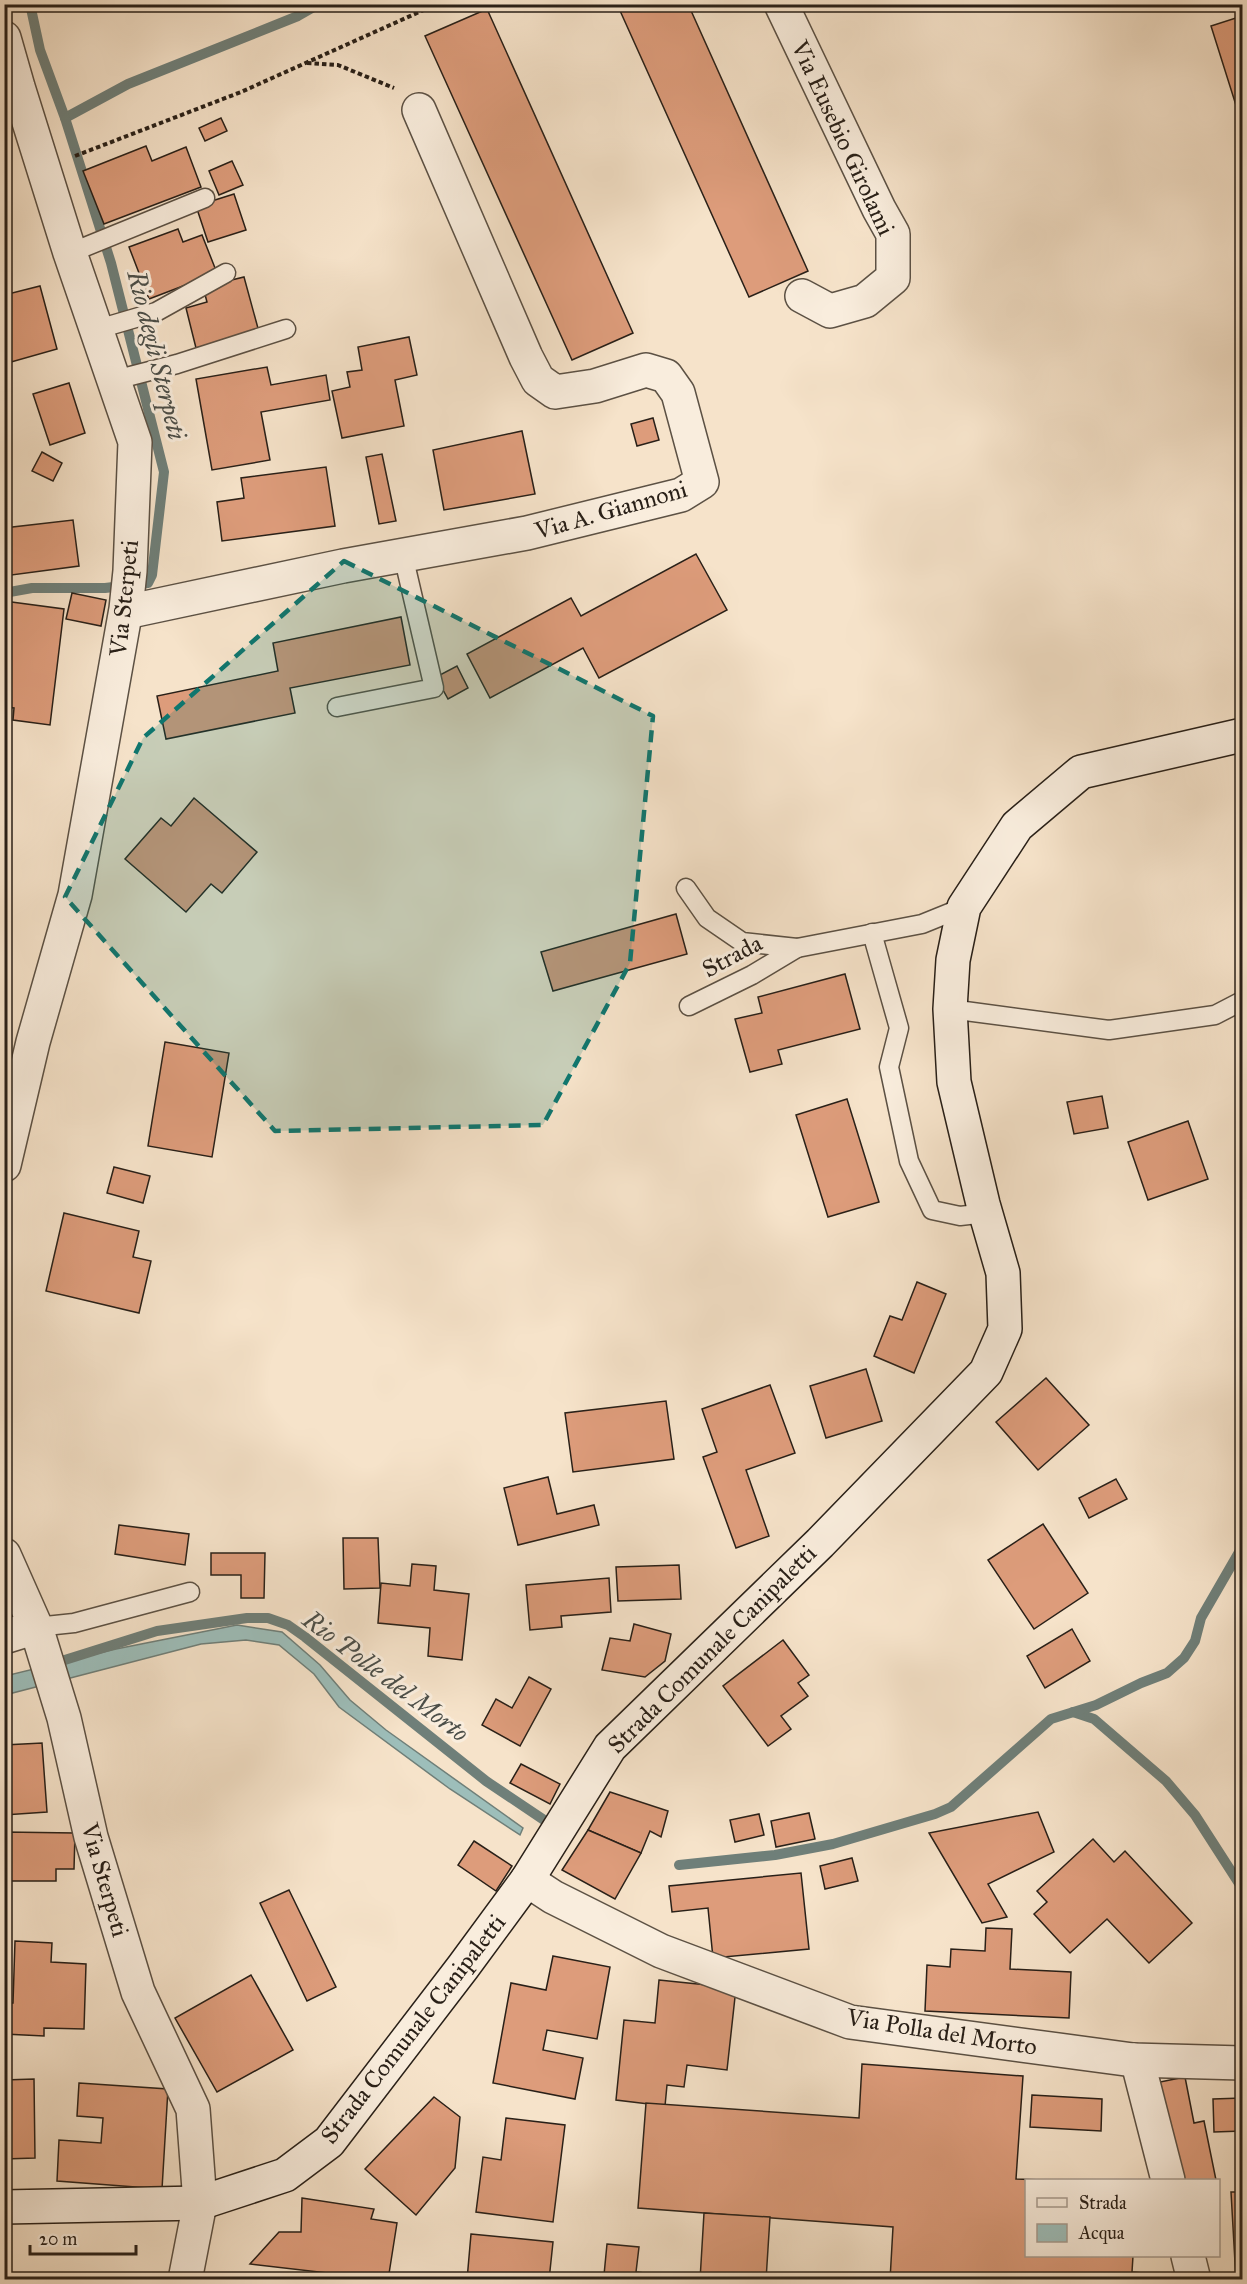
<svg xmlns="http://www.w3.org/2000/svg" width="1247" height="2284" font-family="'IM FELL Great Primer',serif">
  <rect width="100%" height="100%" fill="#f6e3ca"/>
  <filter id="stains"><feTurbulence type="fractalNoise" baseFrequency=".00333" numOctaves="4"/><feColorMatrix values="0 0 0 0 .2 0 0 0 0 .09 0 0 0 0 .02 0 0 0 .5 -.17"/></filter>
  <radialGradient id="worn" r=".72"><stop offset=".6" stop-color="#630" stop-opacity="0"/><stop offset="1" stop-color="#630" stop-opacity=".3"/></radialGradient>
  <!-- water -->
  <path fill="#9dbeba" stroke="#6f7f79" stroke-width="1.5" d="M237 1625 282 1632 320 1665 350 1700 386 1730 523 1828 520 1835 450 1789 339 1707 314 1674 279 1645 246 1640 201 1644 5 1695V1676L116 1649Z"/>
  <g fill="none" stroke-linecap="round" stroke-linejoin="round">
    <!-- stream -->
    <g stroke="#6f7f79" stroke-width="10">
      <path d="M65 118 128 84 298 16 319 4"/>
      <path d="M4 593 32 588H105L148 583 152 575 164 472 111 263 65 118 40 50 30 4"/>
      <path d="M52 1664 157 1631 247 1618H268L288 1625 305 1637 486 1781 550 1824"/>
      <path d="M1073 1712 1094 1719 1166 1781 1195 1815 1242 1888"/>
      <path d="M679 1865 775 1855 833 1844 935 1814 951 1807 1051 1719 1096 1705 1141 1683 1167 1673 1184 1658 1195 1641 1201 1618 1242 1547"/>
    </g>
  </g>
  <!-- building -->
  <g fill="#dd9c7b" stroke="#292018" stroke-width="1.5">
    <path d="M617 4H688L808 271 749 297Z"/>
    <path d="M487 9 633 333 572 360 425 36Z"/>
    <path d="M1242 16V118H1240L1211 26Z"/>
    <path d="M221 118 227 131 205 141 199 128Z"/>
    <path d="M146 146 152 161 186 147 201 187 104 224 83 171Z"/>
    <path d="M232 161 243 185 219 195 209 171Z"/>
    <path d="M234 194 246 230 208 242 196 206Z"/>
    <path d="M178 229 183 242 202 235 217 273 149 299 129 247Z"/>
    <path d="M244 277 259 332 196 348 186 308 207 302 203 287Z"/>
    <path d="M40 286 57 349 4 364V295Z"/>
    <path d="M409 337 417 375 395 380 404 426 342 438 332 391 350 387 347 372 362 370 358 347Z"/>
    <path d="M267 367 271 385 326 375 330 400 261 412 270 460 212 470 196 379Z"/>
    <path d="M69 383 85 433 50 445 33 394Z"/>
    <path d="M653 418 659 440 637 446 631 424Z"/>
    <path d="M522 431 535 494 444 510 433 450Z"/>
    <path d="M42 452 62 463 53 481 32 471Z"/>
    <path d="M382 454 396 521 379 524 366 457Z"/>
    <path d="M326 467 335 526 222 541 217 502 244 498 241 478Z"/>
    <path d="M73 520 79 566 4 576V528Z"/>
    <path d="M696 554 727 610 599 678 583 648 490 698 467 654 571 598 581 616Z"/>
    <path d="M72 593 106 600 101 626 66 619Z"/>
    <path d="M4 601 64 609 50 725 13 720 14 708 4 707Z"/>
    <path d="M401 617 410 665 290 688 295 713 166 739 157 696 278 671 273 643Z"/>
    <path d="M457 666 468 688 448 699 436 677Z"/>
    <path d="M194 798 257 852 222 893 211 884 186 912 125 859 161 818 171 826Z"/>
    <path d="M676 914 687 954 553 991 541 952Z"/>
    <path d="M845 974 860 1029 778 1050 782 1064 750 1072 735 1019 762 1013 758 997Z"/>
    <path d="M165 1042 229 1053 212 1157 148 1146Z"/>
    <path d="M1102 1096 1108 1128 1074 1134 1067 1102Z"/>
    <path d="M847 1099 879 1202 828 1217 796 1115Z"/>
    <path d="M1188 1121 1208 1179 1148 1200 1128 1142Z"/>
    <path d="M114 1167 150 1176 143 1203 107 1193Z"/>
    <path d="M64 1213 139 1231 133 1257 151 1261 139 1313 46 1291Z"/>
    <path d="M917 1282 946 1294 914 1373 874 1356 890 1316 902 1320Z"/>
    <path d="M866 1369 882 1421 826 1438 810 1386Z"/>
    <path d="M1046 1378 1089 1425 1038 1470 996 1422Z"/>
    <path d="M770 1385 795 1453 746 1470 769 1536 736 1548 703 1457 717 1452 702 1409Z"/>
    <path d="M666 1401 674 1459 573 1472 565 1413Z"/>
    <path d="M548 1477 557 1514 594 1505 599 1525 518 1545 504 1488Z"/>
    <path d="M1116 1479 1127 1499 1089 1518 1079 1498Z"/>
    <path d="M1043 1524 1088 1593 1034 1629 988 1560Z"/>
    <path d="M119 1525 189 1534 185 1565 115 1554Z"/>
    <path d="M343 1538H378L380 1588 344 1589Z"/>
    <path d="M211 1553H265L264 1598H241V1575H211Z"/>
    <path d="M412 1564 436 1566 434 1590 469 1594 462 1660 428 1656 430 1628 378 1623 381 1583 410 1586Z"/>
    <path d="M679 1565 681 1599 618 1601 616 1567Z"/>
    <path d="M609 1578 611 1612 561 1616 562 1627 530 1630 526 1585Z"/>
    <path d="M634 1624 671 1634 665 1661 645 1677 602 1670 610 1638 630 1641Z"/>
    <path d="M1072 1629 1090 1661 1045 1688 1027 1656Z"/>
    <path d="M783 1640 809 1675 798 1683 808 1696 781 1716 791 1729 768 1746 723 1686Z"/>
    <path d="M529 1677 551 1689 520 1746 482 1725 496 1699 512 1708Z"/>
    <path d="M42 1743 47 1812 4 1815V1745Z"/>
    <path d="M521 1764 560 1784 550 1804 510 1783Z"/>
    <path d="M610 1792 668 1811 661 1837 650 1831 641 1853 588 1830Z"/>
    <path d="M1038 1812 1054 1852 988 1884 1007 1917 982 1923 929 1833Z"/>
    <path d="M809 1813 815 1839 776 1847 771 1821Z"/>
    <path d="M759 1814 764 1835 735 1842 730 1820Z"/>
    <path d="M588 1830 641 1853 615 1899 562 1870Z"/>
    <path d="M4 1832 75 1833 74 1869H56V1881H4Z"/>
    <path d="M1093 1839 1114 1862 1125 1851 1192 1923 1149 1963 1107 1919 1070 1953 1034 1914 1047 1902 1037 1891Z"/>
    <path d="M474 1841 512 1866 496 1891 458 1865Z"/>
    <path d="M852 1858 858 1881 825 1889 820 1866Z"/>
    <path d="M801 1873 809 1949 713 1958 708 1908 672 1912 669 1886Z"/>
    <path d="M289 1890 336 1987 307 2001 260 1903Z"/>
    <path d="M986 1928 1012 1929 1010 1969 1071 1972 1069 2018 925 2011 927 1965 950 1967 951 1949 985 1951Z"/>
    <path d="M15 1941 52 1943 51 1962 86 1964 84 2029 44 2028V2036L4 2034V2003H13Z"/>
    <path d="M553 1956 610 1967 597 2039 547 2030 543 2050 583 2058 575 2099 493 2083 511 1983 546 1990Z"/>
    <path d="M251 1975 293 2050 217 2092 175 2018Z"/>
    <path d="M659 1980 736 1988 727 2070 687 2065 684 2087 667 2085 665 2106 616 2100 624 2020 655 2023Z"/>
    <path d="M862 2064 1023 2076 1016 2179 1043 2180H1026V2256H1133L1132 2272 1154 2274V2280H890L893 2227 638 2208 646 2103 859 2118Z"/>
    <path d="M1185 2077 1194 2123 1204 2121 1216 2180H1175L1155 2083Z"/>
    <path d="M34 2079 35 2158 4 2159V2080Z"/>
    <path d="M79 2083 168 2089 162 2189 57 2181 59 2140 101 2143 103 2118 77 2116Z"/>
    <path d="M1032 2095 1102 2099 1101 2131 1030 2127Z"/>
    <path d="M434 2097 460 2117 455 2168 416 2215 365 2169Z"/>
    <path d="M1242 2098V2131L1214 2132 1213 2099Z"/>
    <path d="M506 2118 565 2125 553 2222 476 2212 483 2157 501 2160Z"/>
    <path d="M1231 2192H1242V2280H1236Z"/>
    <path d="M302 2198 374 2209 371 2219 397 2223 388 2280 250 2264 279 2232H301Z"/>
    <path d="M704 2213 770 2217 766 2280H700Z"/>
    <path d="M471 2234 553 2242 549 2280H467Z"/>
    <path d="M607 2244 639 2247 636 2272 680 2277V2280H626V2277L604 2275Z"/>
    <path d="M41 2273 61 2280H39Z"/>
  </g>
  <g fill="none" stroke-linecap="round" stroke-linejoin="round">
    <defs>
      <g id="lane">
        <path d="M70 253 205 198"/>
        <path d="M98 329 156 312 226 273"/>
        <path d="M115 380 177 364 286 329"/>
        <path d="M337 707 434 688 403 555"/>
        <path d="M686 888 707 918 742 942 797 948 922 924 964 907"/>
        <path d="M872 933 899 1028 889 1067 909 1161 932 1210 960 1216 986 1213"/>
        <path d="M689 1006 752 975 797 948"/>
        <path d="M950 1009 1109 1030 1215 1015 1242 1001"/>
        <path d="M36 1627 74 1623 190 1592"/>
      </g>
      <g id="street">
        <path d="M781 4 879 209 893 234V278L865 301 830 311 802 296"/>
        <path d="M4 38 18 87 70 253 135 442 130 571 126 609 75 895 33 1042 4 1165"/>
        <path d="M126 612 343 566 527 533 681 495 702 482 678 393 666 376 646 370 595 386 555 392 538 380 526 357 419 110"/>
        <path d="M4 1555 36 1627 64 1718 91 1837 138 1992 193 2109 200 2203 185 2280"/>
        <path d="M4 1637 36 1627"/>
        <path d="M527 1880 553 1897 661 1951 850 2022 1133 2060 1242 2063"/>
        <path d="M1133 2060 1139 2067 1168 2180"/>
        <path d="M1188 2256 1194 2280"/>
      </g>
      <path id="secondary" d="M4 2207 200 2203 285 2175 329 2142 463 1967 527 1880 610 1747 820 1543 986 1372 1005 1329 1003 1273 983 1204 954 1082 950 1009 953 960 964 907 1017 826 1081 772 1242 735"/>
    </defs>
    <!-- lane casing -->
    <use href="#lane" stroke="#5c5144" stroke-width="21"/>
    <!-- street casing -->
    <use href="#street" stroke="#5c5144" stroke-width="36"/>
    <!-- secondary casing -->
    <use href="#secondary" stroke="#292018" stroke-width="36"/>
    <!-- path -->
    <g stroke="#292018" stroke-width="4" stroke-dasharray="4.5 3" stroke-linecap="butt">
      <path d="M307 63 338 65 394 88"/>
      <path d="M75 156 241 92 437 4"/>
    </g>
    <!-- lane -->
    <use href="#lane" stroke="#f9eddd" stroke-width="18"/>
    <!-- street -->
    <use href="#street" stroke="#f9eddd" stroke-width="33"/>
    <!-- secondary -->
    <use href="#secondary" stroke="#f9eddd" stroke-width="33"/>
  </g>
  <!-- marked area -->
  <path fill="#0f766e" fill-opacity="0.2" stroke="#0f766e" stroke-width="4.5" stroke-dasharray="12 8" stroke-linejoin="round" d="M344 561 653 716 630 963 543 1125 275 1131 65 897 143 738Z"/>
  <g text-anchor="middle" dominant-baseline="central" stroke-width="6" stroke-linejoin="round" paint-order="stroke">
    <!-- street labels -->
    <g font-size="24" fill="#292018" stroke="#f9eddd">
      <text transform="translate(843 138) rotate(65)">Via Eusebio Girolami</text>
      <text transform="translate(611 510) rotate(-16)">Via A. Giannoni</text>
      <text transform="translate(124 598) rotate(-84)">Via Sterpeti</text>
      <text transform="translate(732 956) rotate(-28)">Strada</text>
      <text transform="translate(712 1649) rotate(-45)">Strada Comunale Canipaletti</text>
      <text transform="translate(105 1880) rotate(74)">Via Sterpeti</text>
      <text transform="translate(413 2029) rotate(-52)">Strada Comunale Canipaletti</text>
      <text transform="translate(942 2032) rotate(9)">Via Polla del Morto</text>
    </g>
    <!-- water labels -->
    <g font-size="26" font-style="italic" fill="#4c4f49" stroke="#f9eddd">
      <text transform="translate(157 355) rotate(76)">Rio degli Sterpeti</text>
      <text transform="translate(386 1676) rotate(37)">Rio Polle del Morto</text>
    </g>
  </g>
  <!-- margin -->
  <rect width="1247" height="2284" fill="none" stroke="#f6e3ca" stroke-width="24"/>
  <rect x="6" y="6" width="1235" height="2272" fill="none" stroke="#292018" stroke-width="3"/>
  <rect x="12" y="12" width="1223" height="2260" fill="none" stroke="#292018" stroke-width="1.5"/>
  <!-- legend -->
  <rect x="1025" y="2179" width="195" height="78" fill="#f9eddd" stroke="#a69b8e" stroke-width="1.5"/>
  <rect x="1037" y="2198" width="30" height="9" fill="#f9eddd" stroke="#a69b8e" stroke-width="1.5"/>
  <text x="1079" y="2209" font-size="18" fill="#292018">Strada</text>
  <rect x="1037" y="2224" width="30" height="18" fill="#9dbeba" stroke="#a69b8e" stroke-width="1.5"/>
  <text x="1079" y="2239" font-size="18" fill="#292018">Acqua</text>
  <!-- scale -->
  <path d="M30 2245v9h106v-9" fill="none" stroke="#292018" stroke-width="3"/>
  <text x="39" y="2245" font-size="18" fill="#292018" stroke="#f9eddd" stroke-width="4.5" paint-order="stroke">20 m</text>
  <rect width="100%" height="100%" filter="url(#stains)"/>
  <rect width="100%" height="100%" fill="url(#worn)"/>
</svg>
